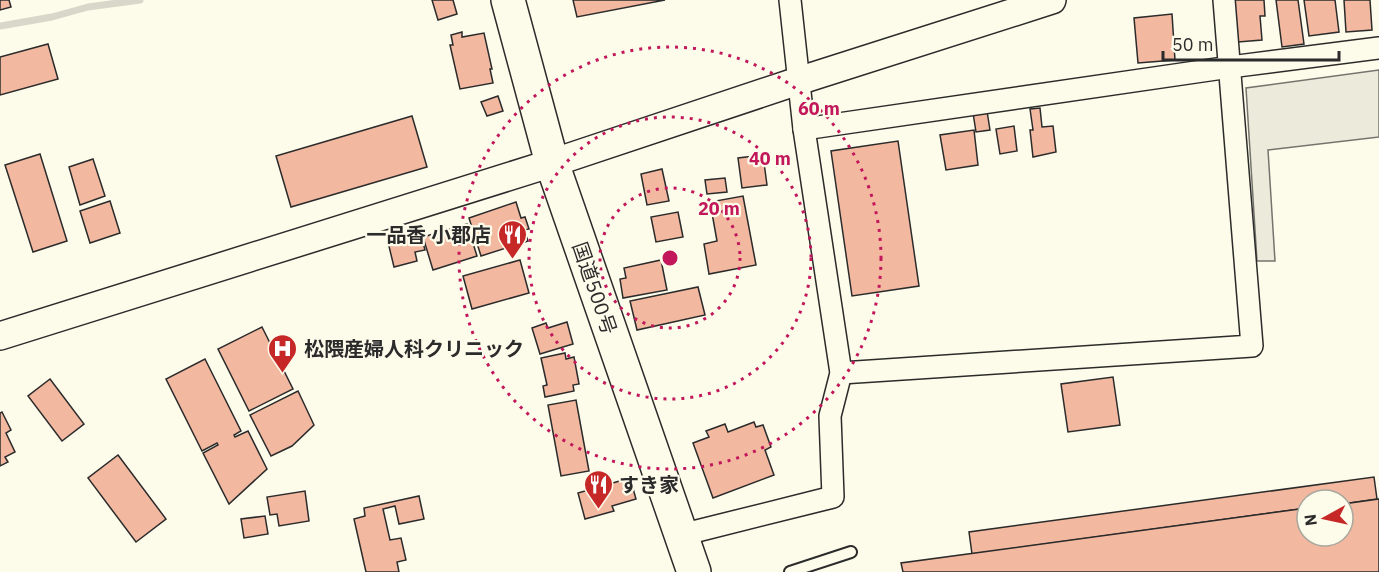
<svg xmlns="http://www.w3.org/2000/svg" width="1379" height="572" font-family="'IBM Plex Sans','Noto Sans JP',sans-serif">
  <rect width="100%" height="100%" fill="#fdfbea"/>
  <!-- green -->
  <path fill="#ecebdb" stroke="#74746e" stroke-width="1.5" d="M1379 70V137L1268 150 1275 261H1257L1246 88Z"/>
  <g fill="none" stroke-linecap="round" stroke-linejoin="round">
    <!-- stream -->
    <path stroke="#d8d7c9" stroke-width="7" d="M0 26 52 17 88 7 140 0"/>
  </g>
  <!-- building -->
  <g fill="#f2b8a0" stroke="#2b2b2b" stroke-width="1.5">
    <path d="M0 0H9L11 7 0 10Z"/>
    <path d="M432 0H453L457 14 438 20Z"/>
    <path d="M573 0H665L577 17Z"/>
    <path d="M1234 0H1264L1265 16H1260L1262 40 1238 42Z"/>
    <path d="M1276 0H1298L1304 44 1282 47Z"/>
    <path d="M1304 0H1335L1339 32 1309 36Z"/>
    <path d="M1344 0H1370L1372 30 1346 32Z"/>
    <path d="M1172 14 1175 60 1138 63 1134 18Z"/>
    <path d="M462 32V37L484 33 492 69H490L493 83 460 89 450 45H453L451 35Z"/>
    <path d="M48 44 58 79 0 95V57Z"/>
    <path d="M498 96 503 111 487 116 481 102Z"/>
    <path d="M1040 108 1042 127 1053 126 1056 152 1033 157 1030 130H1033L1030 109Z"/>
    <path d="M987 111 990 130 976 132 973 113Z"/>
    <path d="M412 116 427 167 291 207 276 156Z"/>
    <path d="M1014 126 1017 151 1000 154 996 129Z"/>
    <path d="M974 130 978 165 946 170 940 135Z"/>
    <path d="M898 141 919 286 852 296 831 151Z"/>
    <path d="M40 154 67 241 33 252 5 165Z"/>
    <path d="M763 155 767 185 742 188 738 158Z"/>
    <path d="M93 159 105 196 80 205 69 167Z"/>
    <path d="M662 169 669 201 647 205 641 174Z"/>
    <path d="M725 178 727 192 707 194 705 180Z"/>
    <path d="M743 196 756 265 709 274 704 244 717 241 710 202Z"/>
    <path d="M110 201 120 233 90 243 80 211Z"/>
    <path d="M516 202 521 218 525 217 529 229 524 230 528 241 481 256 469 218Z"/>
    <path d="M678 212 683 237 656 242 651 217Z"/>
    <path d="M467 224 477 256 433 270 423 237Z"/>
    <path d="M409 232 411 237 421 235 425 250 415 252 417 261 394 267 387 238Z"/>
    <path d="M520 260 529 293 472 309 463 276Z"/>
    <path d="M661 260 667 290 623 298 620 279 626 278 624 268Z"/>
    <path d="M698 287 705 315 637 330 630 301Z"/>
    <path d="M567 322 573 344 540 354 532 328 546 323 548 328Z"/>
    <path d="M262 327 293 389 249 411 218 349Z"/>
    <path d="M565 353 566 359 574 357 579 384 573 385 574 391 545 397 543 386 547 385 541 358Z"/>
    <path d="M205 359 241 431 234 435 235 437 248 431 267 469 229 504 203 453 218 445 217 443 202 451 166 379Z"/>
    <path d="M1113 377 1120 425 1068 432 1061 384Z"/>
    <path d="M50 379 84 424 62 441 28 396Z"/>
    <path d="M298 391 314 425 292 446 271 456 250 415Z"/>
    <path d="M576 400 589 471 561 476 548 405Z"/>
    <path d="M2 412 11 430 6 433 15 452 5 457 8 462 0 466V413Z"/>
    <path d="M754 422 756 427 763 425 771 447 765 450 774 475 713 498 693 443 709 437 706 431 725 424 728 432Z"/>
    <path d="M118 455 166 519 136 542 88 478Z"/>
    <path d="M1374 477 1377 499 1343 504V500H1307V508L972 554 969 532Z"/>
    <path d="M630 478 636 499 612 506 614 511 585 519 578 493Z"/>
    <path d="M305 491 309 521 279 526 277 514 270 515 267 497Z"/>
    <path d="M419 496 424 519 399 524 395 506 383 509 390 540 401 538 406 560 397 562 399 572H366L354 519 365 516 364 508Z"/>
    <path d="M1379 499V572H903L901 563 1307 508V536H1343V504Z"/>
    <path d="M265 516 268 534 244 538 241 519Z"/>
  </g>
  <g fill="none" stroke-linecap="round" stroke-linejoin="round">
    <defs>
      <path id="service" d="M790 572 851 552"/>
      <g id="minor">
        <path d="M804 129 1230 67 1379 48"/>
        <path d="M841 373 1252 346 1224 0"/>
        <path d="M681 535 833 497 830 416 841 373 804 129 790 0"/>
      </g>
      <path id="tertiary" d="M0 336 552 163 798 81 1052 0"/>
      <path id="trunk" d="M508 0 552 163 694 572"/>
    </defs>
    <!-- service casing -->
    <use href="#service" stroke="#2b2b2b" stroke-width="14"/>
    <!-- minor casing -->
    <use href="#minor" stroke="#2b2b2b" stroke-width="24"/>
    <!-- tertiary casing -->
    <use href="#tertiary" stroke="#2b2b2b" stroke-width="30"/>
    <!-- trunk casing -->
    <use href="#trunk" stroke="#2b2b2b" stroke-width="36"/>
    <!-- service -->
    <use href="#service" stroke="#fdfbea" stroke-width="10"/>
    <!-- minor -->
    <use href="#minor" stroke="#fdfbea" stroke-width="21"/>
    <!-- tertiary -->
    <use href="#tertiary" stroke="#fdfbea" stroke-width="27"/>
    <!-- trunk -->
    <use href="#trunk" stroke="#fdfbea" stroke-width="33"/>
  </g>
  <!-- distance rings -->
  <g fill="none" stroke="#c2185b" stroke-width="3" stroke-dasharray="3 6">
    <circle cx="670" cy="258" r="70"/>
    <circle cx="670" cy="258" r="141"/>
    <circle cx="670" cy="258" r="211"/>
  </g>
  <!-- icons -->
  <defs>
    <symbol id="restaurant-pin" viewBox="-11 -11 22 30"><path d="M0 17L-7.5 6A9.5 9.5 0 1 1 7.5 6Z" fill="#c62828" stroke="#fdfbea"/><path d="M-5-6h1v4h1v-4h1v4h1v-4h1v5L-1.5 .5V6h-2V.5L-5-1ZM5-6V6H3V1.5H1.5Q1.5-4 5-6Z" fill="#fff"/></symbol>
    <symbol id="hospital-pin" viewBox="-11 -11 22 30"><path d="M0 17L-7.5 6A9.5 9.5 0 1 1 7.5 6Z" fill="#c62828" stroke="#fdfbea"/><path d="M-5-5h3v3.5h4V-5h3V5h-3V1.5h-4V5h-3Z" fill="#fff"/></symbol>
  </defs>
  <g fill-rule="evenodd">
    <use href="#restaurant-pin" x="496" y="218" width="33" height="45"/>
    <use href="#hospital-pin" x="266" y="332" width="33" height="45"/>
    <use href="#restaurant-pin" x="582" y="468" width="33" height="45"/>
  </g>
  <g text-anchor="middle" dominant-baseline="central" stroke-width="4.5" stroke-linejoin="round" paint-order="stroke">
    <!-- poi labels -->
    <g font-size="20" font-weight="bold" fill="#2b2b2b" stroke="#fdfbea" text-anchor="start">
      <text x="491" y="234" text-anchor="end">一品香 小郡店</text>
      <text x="304" y="348">松隈産婦人科クリニック</text>
      <text x="619" y="484">すき家</text>
    </g>
    <!-- street labels -->
    <g font-size="20" fill="#2b2b2b" stroke="#fdfbea">
      <text transform="translate(595 288) rotate(71)">国道500号</text>
    </g>
  </g>
  <circle cx="670" cy="258" r="9" fill="#c2185b" stroke="#fdfbea" stroke-width="3"/>
  <g font-size="18" text-anchor="middle" font-weight="bold" fill="#c2185b" stroke="#fdfbea" stroke-width="4.5" stroke-linejoin="round" paint-order="stroke">
    <text x="819" y="115">60 m</text>
    <text x="770" y="165">40 m</text>
    <text x="719" y="215">20 m</text>
  </g>
  <!-- north arrow -->
  <g transform="translate(1325 518) rotate(262)"><circle r="28" fill="#fdfbea" stroke="#a9a89e" stroke-width="1.5"/>
  <path d="M0-4.5L10 22L0 15L-10 22Z" fill="#c62828"/>
  <text y="-9" font-size="16" font-weight="bold" text-anchor="middle" fill="#2b2b2b">N</text>
  </g>
  <!-- scale -->
  <path d="M1163 51v9h176v-9" fill="none" stroke="#2b2b2b" stroke-width="3"/>
  <text x="1172" y="51" font-size="18" fill="#2b2b2b" stroke="#fdfbea" stroke-width="4.5" paint-order="stroke">50 m</text>
</svg>
